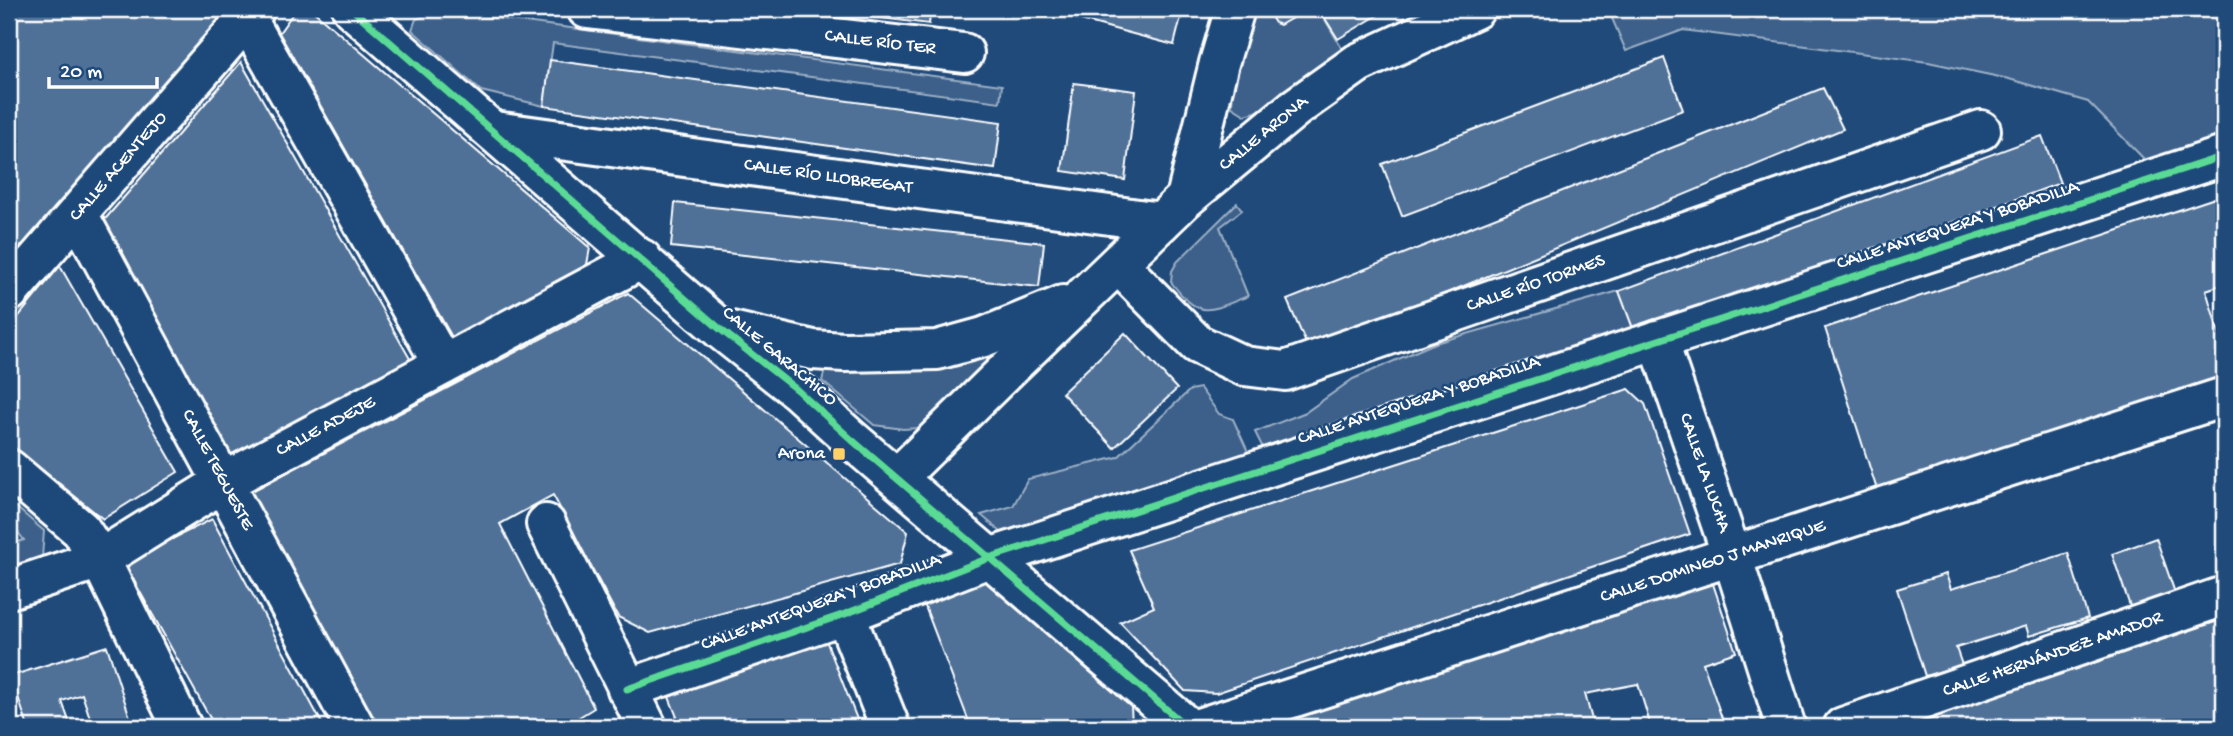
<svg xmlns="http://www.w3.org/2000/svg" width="2233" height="736" font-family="'Gochi Hand',sans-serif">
  <rect width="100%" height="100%" fill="#1f4a7a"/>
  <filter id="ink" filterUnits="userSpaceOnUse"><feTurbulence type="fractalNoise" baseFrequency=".0143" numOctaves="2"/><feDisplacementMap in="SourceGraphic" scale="14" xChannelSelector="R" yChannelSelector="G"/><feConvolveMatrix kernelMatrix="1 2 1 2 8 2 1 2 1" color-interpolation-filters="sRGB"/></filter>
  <g filter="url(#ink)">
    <!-- green -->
    <g fill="#3c618b" stroke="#9eb0c5" stroke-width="2">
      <path d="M1253 9H1319L1345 54 1256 112 1245 115 1232 107 1233 85Z"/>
      <path d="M1608 9H2224V142L2150 165 2088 102 2009 79 1928 62 1683 30 1626 51Z"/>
      <path d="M431 14 472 15 1002 85 1000 102 553 43 544 106 481 91 412 30 416 19Z"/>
      <path d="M1237 203 1242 210 1220 227 1248 296C1208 312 1200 320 1171 282L1172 271 1177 262Z"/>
      <path d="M1619 291 1637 339 1264 450 1255 432 1306 412 1353 379 1435 343Z"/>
      <path d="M988 355 992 365 960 400 920 428 903 429 874 425 822 381 824 373 835 365Z"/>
      <path d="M1200 388 1219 414 1233 419 1250 456 1002 533 981 515 1013 506 1028 479 1118 457 1190 390Z"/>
      <path d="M9 501 44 531 42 558 9 568V545L24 540 9 521Z"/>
    </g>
    <!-- building -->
    <g fill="#507197" stroke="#fff" stroke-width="2">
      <path d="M9 9H213L219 20 9 262Z"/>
      <path d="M296 9H311L590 248 586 270 453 339 279 33Z"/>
      <path d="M808 9H931L929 24Z"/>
      <path d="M1056 9H1183L1174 45 1055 13Z"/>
      <path d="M1308 9 1280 25 1275 23 1270 15 1272 9Z"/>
      <path d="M1319 9H1388L1338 39Z"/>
      <path d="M1664 58 1683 110 1402 216 1382 164Z"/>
      <path d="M550 60 1001 122 995 169 544 106Z"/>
      <path d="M241 62 413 364 236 461 216 454 100 225Z"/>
      <path d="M1074 83 1136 91 1125 180 1062 171Z"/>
      <path d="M1823 88 1843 129 1309 350 1287 300Z"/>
      <path d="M2042 136 2060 183 1637 339 1619 291Z"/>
      <path d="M2224 195V284L2206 290 2224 350V384L1879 496 1825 328Z"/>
      <path d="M675 203 1044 243 1039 287 671 247Z"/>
      <path d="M60 266 178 472 103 519 9 443V328Z"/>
      <path d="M628 293 908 532 900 564 650 633 618 617 553 495 500 524 594 708 563 727H373L246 494Z"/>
      <path d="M1125 333 1177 389 1114 448 1062 393Z"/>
      <path d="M1629 389 1645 404 1690 534 1216 693 1185 691 1120 622 1154 607 1129 550Z"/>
      <path d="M212 519 324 727H215L124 563Z"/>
      <path d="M2156 538 2175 593 2131 609 2112 554Z"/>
      <path d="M2068 553 2088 618 2029 636 2026 626 1956 648 1962 665 1925 676 1897 589 1946 574 1951 589Z"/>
      <path d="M1710 575 1736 652 1703 663 1725 727H1651L1638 684 1585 694 1594 727H1253Z"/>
      <path d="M981 578 1131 707 1132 724 1121 727H971L923 601Z"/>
      <path d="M2224 619V727H1902Z"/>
      <path d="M824 635 860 727H681L669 697Z"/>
      <path d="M107 646 133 727H93L82 694 62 701 71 727H28L11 676Z"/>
    </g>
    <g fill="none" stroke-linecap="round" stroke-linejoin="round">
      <defs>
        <g id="minor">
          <path d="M352 9 720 329 797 390 852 440 1187 727"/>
          <path d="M587 9 964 53"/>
          <path d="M247 19 443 365"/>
          <path d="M494 131 1161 222"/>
          <path d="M1186 198 1219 63 1235 9"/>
          <path d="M78 214 355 727"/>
          <path d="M1118 264 1197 344 1244 366 1285 371 1981 130"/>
          <path d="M9 292 255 9"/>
          <path d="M731 331 813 350 844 352 937 350 984 337 1063 305"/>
          <path d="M1658 340 1732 556 1786 727"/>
          <path d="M9 469 81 530 100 559 182 727"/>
          <path d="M897 478 1008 369 1186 198 1295 108 1358 63 1475 9"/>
          <path d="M546 524 647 727"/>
          <path d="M9 589 100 559 224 482 642 259"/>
          <path d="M845 614 890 727"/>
          <path d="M627 689 845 614 989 558 2224 156"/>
          <path d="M1202 727 2224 397"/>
          <path d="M1843 727 2224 596"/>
        </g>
      </defs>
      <!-- minor casing -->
      <use href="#minor" stroke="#fff" stroke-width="44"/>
      <!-- minor -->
      <use href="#minor" stroke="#1f4a7a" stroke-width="38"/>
      <defs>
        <g id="cycleway">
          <path d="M352 9 720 329 797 390 852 440 1187 727"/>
          <path d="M627 689 845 614 989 558 2224 156"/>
        </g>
      </defs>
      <!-- cycleway casing -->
      <use href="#cycleway" stroke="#1f4a7a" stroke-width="11"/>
      <!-- cycleway -->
      <use href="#cycleway" stroke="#5adb95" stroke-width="7"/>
    </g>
  </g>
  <!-- markers -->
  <rect fill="#ffd166" stroke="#1f4a7a" stroke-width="2.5" x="832" y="447" width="14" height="14" rx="3.5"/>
  <g text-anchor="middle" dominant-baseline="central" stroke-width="5" stroke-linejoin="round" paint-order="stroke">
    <!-- street labels -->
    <g font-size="19" fill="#fff" stroke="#1f4a7a">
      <text transform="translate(880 43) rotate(7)">CALLE RÍO TER</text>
      <text transform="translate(1264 134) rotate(-39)">CALLE ARONA</text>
      <text transform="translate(119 167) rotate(-49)">CALLE ACENTEJO</text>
      <text transform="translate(828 177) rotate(8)">CALLE RÍO LLOBREGAT</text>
      <text transform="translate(1958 226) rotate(-18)">CALLE ANTEQUERA Y BOBADILLA</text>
      <text transform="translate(1536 284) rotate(-19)">CALLE RÍO TORMES</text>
      <text transform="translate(779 357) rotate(40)">CALLE GARACHICO</text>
      <text transform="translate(1419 401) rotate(-18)">CALLE ANTEQUERA Y BOBADILLA</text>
      <text transform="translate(326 427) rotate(-28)">CALLE ADEJE</text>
      <text transform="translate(217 470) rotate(62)">CALLE TEGUESTE</text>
      <text transform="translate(1704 473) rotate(71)">CALLE LA LUCHA</text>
      <text transform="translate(1713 562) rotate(-18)">CALLE DOMINGO J MANRIQUE</text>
      <text transform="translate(821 603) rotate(-20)">CALLE ANTEQUERA Y BOBADILLA</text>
      <text transform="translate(2053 655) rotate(-19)">CALLE HERNÁNDEZ AMADOR</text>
    </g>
    <!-- poi labels -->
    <g font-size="19" fill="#fff" stroke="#1f4a7a" text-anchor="end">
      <text x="825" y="454">Arona</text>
    </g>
  </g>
  <!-- margin -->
  <rect width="2233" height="736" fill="none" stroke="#1f4a7a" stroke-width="35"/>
  <rect x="18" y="18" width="2198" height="701" fill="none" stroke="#fff" stroke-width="2.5" filter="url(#ink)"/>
  <!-- scale -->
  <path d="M49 77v10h108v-10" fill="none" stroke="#ffffff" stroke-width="3.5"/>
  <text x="60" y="77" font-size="21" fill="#ffffff" stroke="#1f4a7a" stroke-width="5" paint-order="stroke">20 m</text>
</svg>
